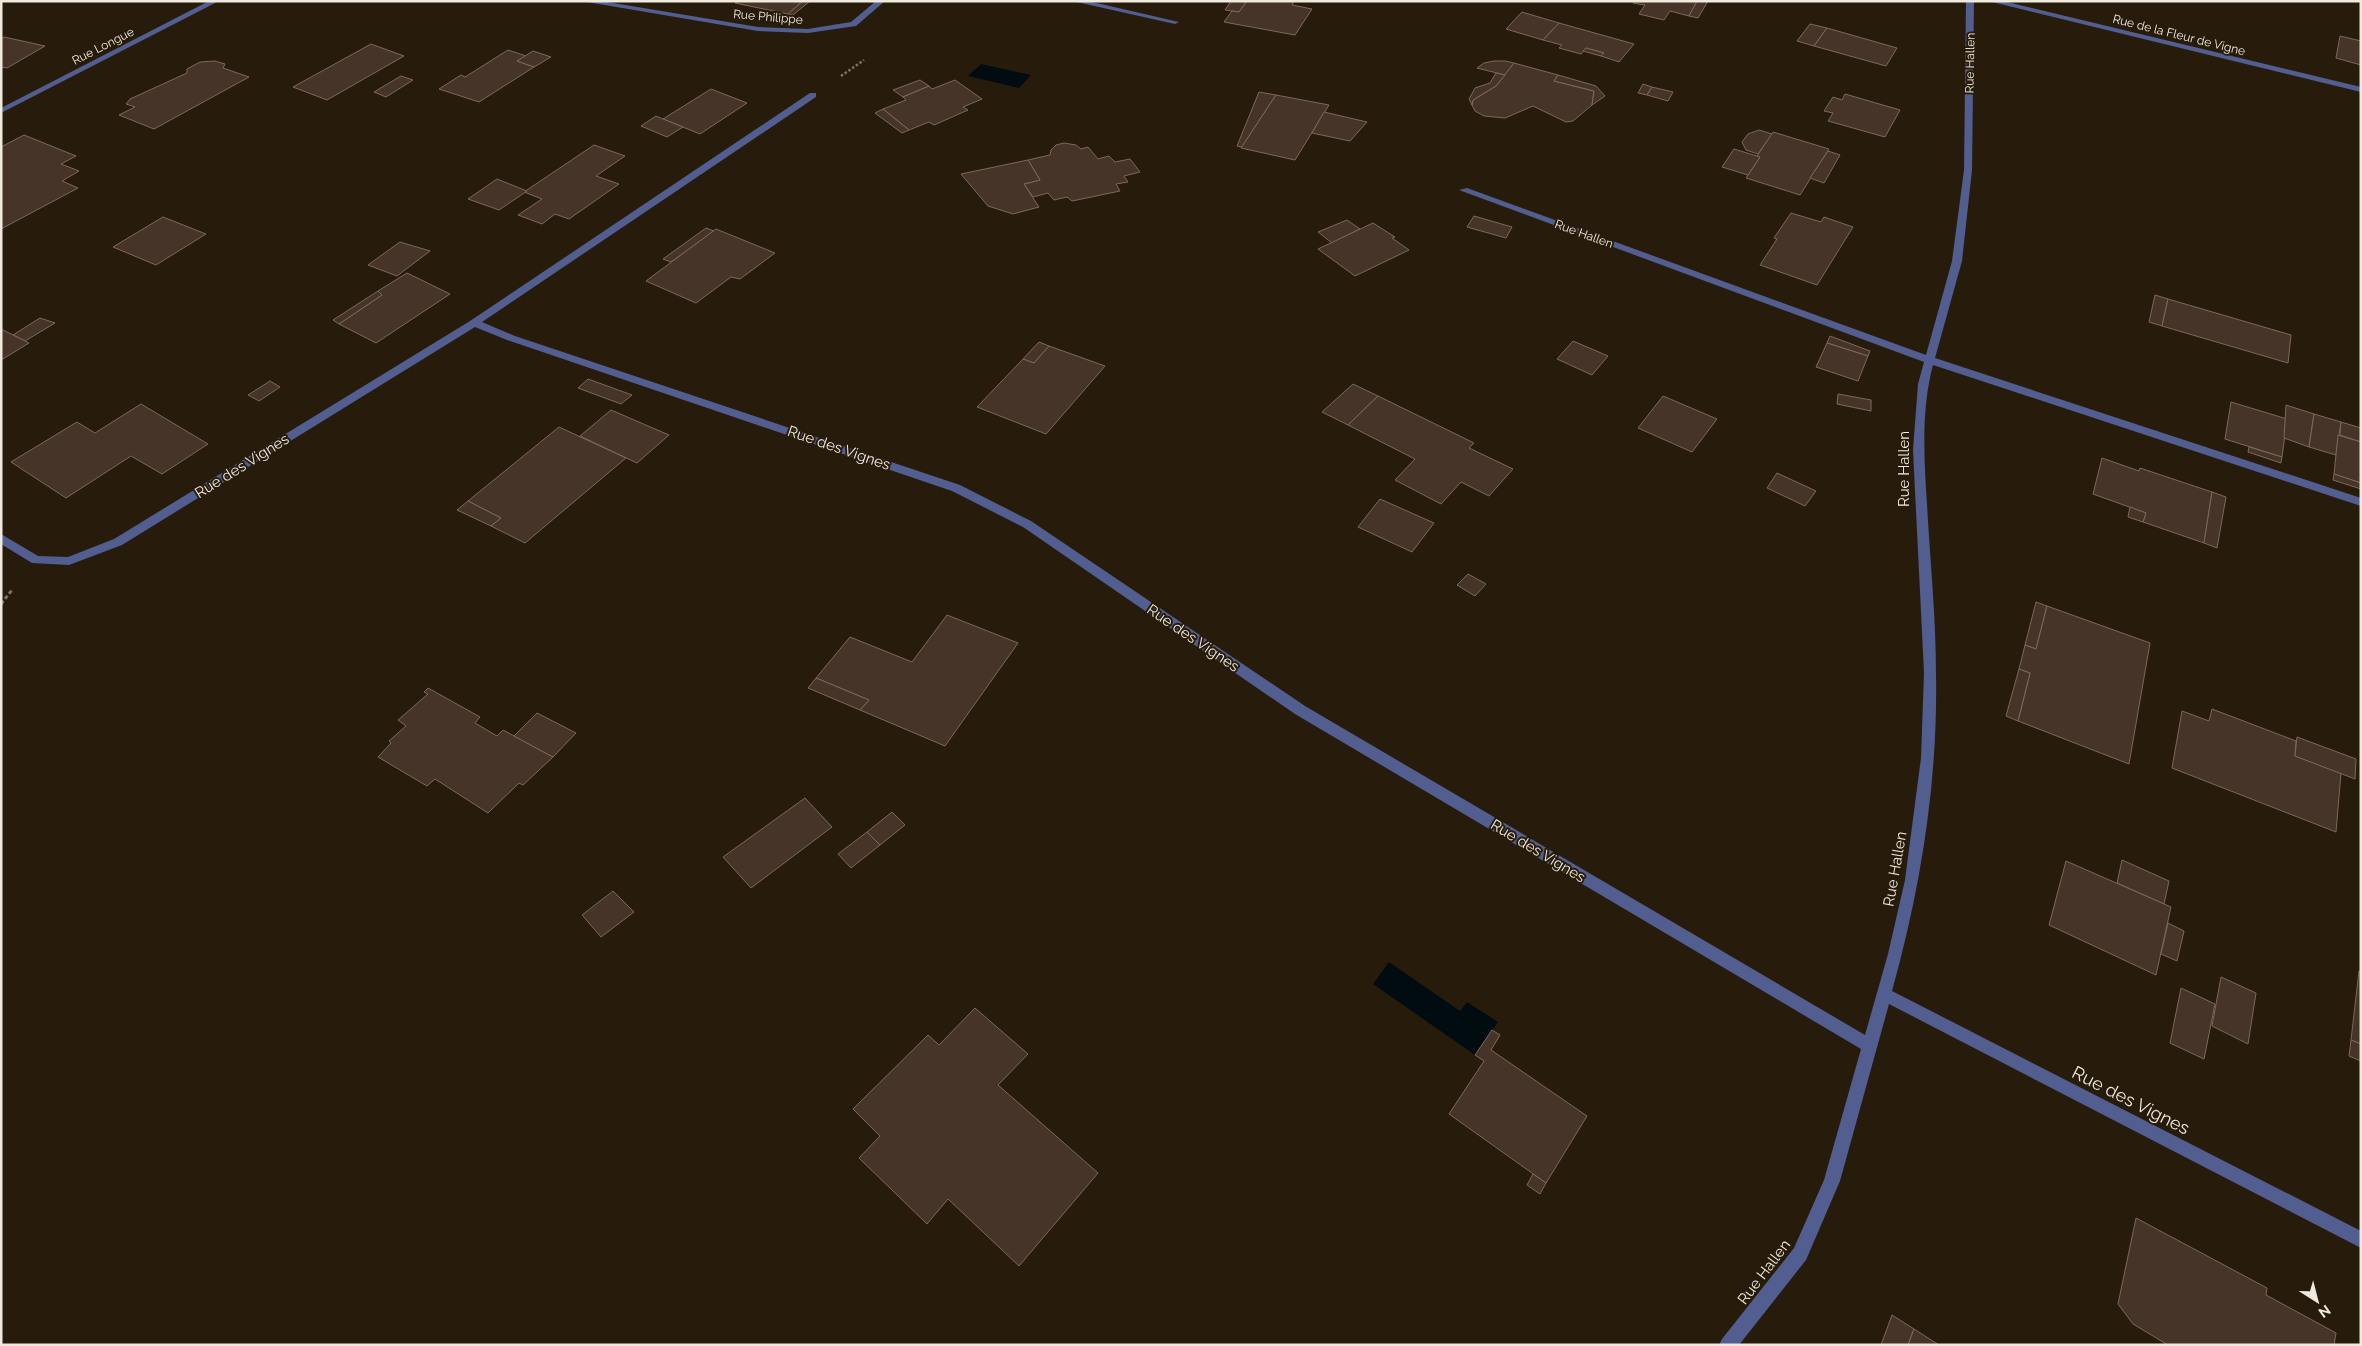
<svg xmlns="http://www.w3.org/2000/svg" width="2362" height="1346" font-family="Raleway,sans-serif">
  <rect width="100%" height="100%" fill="#271c0b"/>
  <!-- water -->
  <g fill="#000c10">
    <path d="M981 64 1031 75 1019 88 968 76Z"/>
    <path d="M1389 962 1460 1011 1467 1002 1498 1022 1475 1055 1373 984Z"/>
  </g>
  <!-- building -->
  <g fill="#473429" stroke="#7d685b">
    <path d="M738 1H803L788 14 735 3Z"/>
    <path d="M803 1H810L793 15 788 14Z"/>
    <path d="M1231 1H1247L1239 12 1225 10Z"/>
    <path d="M1247 1H1294L1292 5 1312 9 1295 35 1224 22 1232 11 1239 12Z"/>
    <path d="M1634 1H1697L1689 16 1670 11 1664 20 1639 14 1645 5 1633 3Z"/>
    <path d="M1697 1H1708L1698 18 1689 16Z"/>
    <path d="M1522 12 1559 23 1543 40 1506 29Z"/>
    <path d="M1559 23 1634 44 1619 62 1601 56 1604 53 1586 48 1581 54 1559 48 1562 45 1543 40Z"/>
    <path d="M1810 24 1827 28 1814 46 1797 41Z"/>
    <path d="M1827 28 1897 48 1886 66 1814 46Z"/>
    <path d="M2340 36 2361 41V65L2336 58Z"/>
    <path d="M4 37 45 46 7 68 1 67V39Z"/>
    <path d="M371 44 404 56 327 100 293 87Z"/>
    <path d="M1586 48 1604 53 1601 56 1583 51Z"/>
    <path d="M508 50 526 56 517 61 534 67 479 102 439 89 461 75 465 77Z"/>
    <path d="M533 51 551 57 534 67 517 61Z"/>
    <path d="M215 61 225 64 223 68 249 77 154 129 119 115 135 107 126 104 130 99 187 73V69L200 62Z"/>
    <path d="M1494 61H1505L1514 63 1505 75 1477 68 1484 63Z"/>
    <path d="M1514 63 1558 75 1554 81 1594 91 1592 105 1573 121 1566 122 1533 106 1505 118 1484 116 1475 111 1472 105 1473 100 1496 86Z"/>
    <path d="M1496 73 1505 75 1496 86 1473 100 1472 105 1469 99 1475 88 1490 83Z"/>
    <path d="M1558 75 1596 86 1605 96 1592 105 1594 91 1554 81Z"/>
    <path d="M401 76 413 80 386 97 374 92Z"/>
    <path d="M920 80 929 86 903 97 893 90Z"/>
    <path d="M955 80 982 99 963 107 968 110 934 125 929 122 909 130 883 109 906 100 903 97 929 86 932 89Z"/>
    <path d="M1643 84 1652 87 1647 95 1638 93Z"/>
    <path d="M1652 87 1673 92 1668 101 1647 95Z"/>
    <path d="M711 89 747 103 700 134 663 119Z"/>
    <path d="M1259 92 1276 95 1242 147 1237 146Z"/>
    <path d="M1845 94 1900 110 1885 137 1828 121 1833 113 1824 111 1833 97 1842 100Z"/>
    <path d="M1276 95 1329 105 1295 160 1241 148Z"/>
    <path d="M883 109 909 130 902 133 875 113Z"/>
    <path d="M1324 112 1367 122 1350 141 1312 133Z"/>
    <path d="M656 116 663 119 683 127 667 137 641 126Z"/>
    <path d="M1759 130 1772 134 1758 154 1746 150 1742 142 1748 134Z"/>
    <path d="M1773 132 1829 149 1800 195 1746 178 1760 157 1757 156Z"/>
    <path d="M24 135 76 156 61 164 79 171 62 181 78 188 1 229V147Z"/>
    <path d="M1064 143 1076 145 1081 149 1088 147 1098 159 1109 156 1115 162 1130 159 1140 172 1124 176 1128 182 1116 184 1120 191 1072 201 1067 197 1054 200 1048 193 1033 197 1024 184 1040 180 1028 160 1050 155 1051 150 1056 145Z"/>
    <path d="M594 145 625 156 596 176 619 184 569 219 555 214 542 224 518 215 542 199 524 192Z"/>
    <path d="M1734 149 1760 157 1748 175 1722 167Z"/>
    <path d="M1828 151 1840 155 1824 183 1810 178Z"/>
    <path d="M1028 160 1040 180 1024 184 1039 207 1013 214 988 206 961 174Z"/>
    <path d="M497 179 527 191 499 210 468 199Z"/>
    <path d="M1791 213 1821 222 1824 217 1853 227 1817 285 1760 265 1777 239 1774 238Z"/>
    <path d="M1474 216 1512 227 1506 238 1467 227Z"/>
    <path d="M163 217 206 234 156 265 113 247Z"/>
    <path d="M1347 220 1360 229 1332 243 1318 232Z"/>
    <path d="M1373 223 1395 237 1392 238 1409 250 1355 276 1318 249Z"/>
    <path d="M706 228 714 231 671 262 663 259Z"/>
    <path d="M716 229 775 253 740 279 731 277 696 303 646 281Z"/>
    <path d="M400 242 430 251 397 276 368 265Z"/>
    <path d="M407 273 450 294 376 343 339 324 382 295 378 291Z"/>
    <path d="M378 291 382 295 339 324 333 320Z"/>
    <path d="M2155 295 2168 299 2162 326 2149 322Z"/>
    <path d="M2168 299 2291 335 2288 363 2162 326Z"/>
    <path d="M40 318 55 323 25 341 13 335Z"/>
    <path d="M1 329 29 343 1 360Z"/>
    <path d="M1830 336 1870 351 1868 356 1827 343Z"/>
    <path d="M1573 341 1608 356 1592 375 1557 359Z"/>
    <path d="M1039 342 1049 346 1034 363 1023 359Z"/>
    <path d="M1827 343 1868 356 1858 381 1816 367Z"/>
    <path d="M1049 346 1105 366 1046 434 977 407 1023 359 1034 363Z"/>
    <path d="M588 379 632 395 621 404 578 388Z"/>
    <path d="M270 381 280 387 259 401 248 395Z"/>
    <path d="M1353 384 1378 396 1348 425 1322 412Z"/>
    <path d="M1838 394 1871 400V411L1837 404Z"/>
    <path d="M1378 396 1474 443 1469 448 1513 469 1489 496 1461 482 1441 504 1395 480 1415 459 1348 425Z"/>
    <path d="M1663 396 1717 419 1692 452 1638 428Z"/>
    <path d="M2231 402 2287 419 2282 457 2225 439Z"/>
    <path d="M141 404 208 444 162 474 131 456 66 498 11 462 77 422 95 433Z"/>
    <path d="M2286 405 2314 414 2309 447 2284 438Z"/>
    <path d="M611 410 669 435 637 463 580 436Z"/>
    <path d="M2314 414 2341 422 2336 455 2309 447Z"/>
    <path d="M2341 422 2361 428V442L2340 435Z"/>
    <path d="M559 427 626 458 525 543 491 526 501 518 468 501Z"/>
    <path d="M2338 435 2361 442V483L2334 474Z"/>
    <path d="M2249 447 2282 457 2281 463 2248 452Z"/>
    <path d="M2102 458 2139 471 2140 468 2212 492 2204 543 2143 522 2146 513 2093 494Z"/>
    <path d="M1777 473 1816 491 1805 506 1767 488Z"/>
    <path d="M2334 474 2361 483V489L2333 480Z"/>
    <path d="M2212 492 2226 497 2217 548 2204 543Z"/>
    <path d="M1380 499 1434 523 1412 552 1358 527Z"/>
    <path d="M468 501 501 518 491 526 457 510Z"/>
    <path d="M2130 507 2146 513 2143 522 2128 517Z"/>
    <path d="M1468 574 1486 584 1475 596 1457 585Z"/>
    <path d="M2036 602 2047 606 2036 649 2025 645Z"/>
    <path d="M2047 606 2150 643 2129 764 2018 721 2030 673 2019 669 2025 645 2036 649Z"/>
    <path d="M947 615 1018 643 945 746 860 710 869 700 816 678 850 637 912 662Z"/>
    <path d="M2019 669 2030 673 2018 721 2006 716Z"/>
    <path d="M816 678 869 700 860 710 808 688Z"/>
    <path d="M428 688 480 717 475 723 497 736 503 730 553 757 523 785 519 783 488 813 435 779 427 786 378 757 391 743 389 741 406 726 398 720 428 694 424 692Z"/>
    <path d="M2212 709 2296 741 2295 756 2341 773 2336 832 2172 768 2182 711 2209 721Z"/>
    <path d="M537 713 576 733 553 757 514 736Z"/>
    <path d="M2297 737 2356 759 2355 779 2295 756Z"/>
    <path d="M805 798 832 827 751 888 723 857Z"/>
    <path d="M892 812 905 825 880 845 867 832Z"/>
    <path d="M867 832 880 845 851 868 838 854Z"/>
    <path d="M2122 860 2169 881 2164 904 2117 883Z"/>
    <path d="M2066 861 2171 907 2156 975 2049 925Z"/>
    <path d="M613 891 634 912 601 937 582 915Z"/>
    <path d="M2168 923 2184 931 2177 961 2161 954Z"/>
    <path d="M2359 971 2361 972V1044L2351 1040Z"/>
    <path d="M2221 977 2256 993 2248 1044 2212 1026Z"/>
    <path d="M2181 988 2215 1004 2204 1059 2170 1043Z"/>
    <path d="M975 1008 1028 1054 998 1085 1098 1173 1019 1266 948 1199 927 1224 859 1158 880 1136 853 1109 928 1035 939 1045Z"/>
    <path d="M1492 1030 1500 1035 1491 1050 1587 1116 1546 1183 1449 1114 1484 1061 1475 1055Z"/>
    <path d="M2351 1040 2361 1044V1061L2349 1056Z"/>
    <path d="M1533 1174 1546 1183 1540 1194 1527 1185Z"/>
    <path d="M2136 1218 2267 1288 2266 1295 2336 1333 2334 1345H2168L2133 1324 2118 1304Z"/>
    <path d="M1892 1315 1914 1329 1908 1345H1881Z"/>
    <path d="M1914 1329 1939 1345H1908Z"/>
  </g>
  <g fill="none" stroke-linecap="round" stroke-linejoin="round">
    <!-- path-far1 -->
    <path stroke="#7b7263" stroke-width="2.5" stroke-dasharray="2.5 2" stroke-linecap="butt" d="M841 76 864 60"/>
    <!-- path -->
    <path stroke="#7b7263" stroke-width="3" stroke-dasharray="4 2.5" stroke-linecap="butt" d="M1 604 12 590"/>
    <!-- lane -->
    <path fill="#525d90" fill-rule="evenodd" d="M1072 1H1088L1179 22 1175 24Z"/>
    <!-- street -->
    <g fill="#525d90" fill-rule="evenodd">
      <path d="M209 1H219L1 113V108Z"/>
      <path d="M581 1H601L758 27 808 29 851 22 876 1H885L856 26 808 33 758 31Z"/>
      <path d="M1966 1H1974L1972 170 1962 261 1935 358 2361 498V506L1933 365C1921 410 1924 458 1927 504 1930 560 1936 617 1936 674 1938 781 1921 887 1892 991L2361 1231V1248L1889 1004 1840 1181 1806 1260 1739 1345H1719L1722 1339 1794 1248 1824 1180 1861 1049 1295 714 1023 527 952 491 507 340 475 327 122 545 69 565 32 563 1 544V534L38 556 68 557 114 539 470 321 810 93H816V97L482 322 515 336 960 485 1031 521 1305 706 1865 1035 1888 954 1905 880 1921 758 1924 673 1913 450 1918 384 1924 362 1459 190 1467 188 1926 355 1952 261 1964 170Z"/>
      <path d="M1988 1H2003L2361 87V92Z"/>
    </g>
  </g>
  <g text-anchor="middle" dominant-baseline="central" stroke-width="4" stroke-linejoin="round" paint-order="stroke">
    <!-- far-street labels -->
    <g font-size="12" fill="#f0e9de" stroke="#271c0b">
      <text transform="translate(768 17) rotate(5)">Rue Philippe</text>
      <text transform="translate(2179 35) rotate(14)">Rue de la Fleur de Vigne</text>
      <text transform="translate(103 46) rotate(-27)">Rue Longue</text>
      <text transform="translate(1970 63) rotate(-89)">Rue Hallen</text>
      <text transform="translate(1584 234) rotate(20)">Rue Hallen</text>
    </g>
    <!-- street labels -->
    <g font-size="15" fill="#f0e9de" stroke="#271c0b">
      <text transform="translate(839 448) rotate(19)">Rue des Vignes</text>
      <text transform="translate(242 466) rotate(-32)">Rue des Vignes</text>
      <text transform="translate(1904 469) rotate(-90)">Rue Hallen</text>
      <text transform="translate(1193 638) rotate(34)">Rue des Vignes</text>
      <text transform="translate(1538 851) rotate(31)">Rue des Vignes</text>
      <text transform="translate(1895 869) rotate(-80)">Rue Hallen</text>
      <text transform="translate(1764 1272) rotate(-53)">Rue Hallen</text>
    </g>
    <!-- near-street labels -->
    <g font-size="18" fill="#f0e9de" stroke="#271c0b">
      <text transform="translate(2131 1100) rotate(27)">Rue des Vignes</text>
    </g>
  </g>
  <!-- border -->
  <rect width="2362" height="1346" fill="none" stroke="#f0e9de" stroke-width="5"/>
  <!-- north arrow -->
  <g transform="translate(2317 1301) rotate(144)" stroke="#271c0b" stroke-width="4" paint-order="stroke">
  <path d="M0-4L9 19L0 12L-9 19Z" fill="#f0e9de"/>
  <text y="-8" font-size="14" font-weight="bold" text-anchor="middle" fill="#f0e9de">N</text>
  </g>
</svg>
